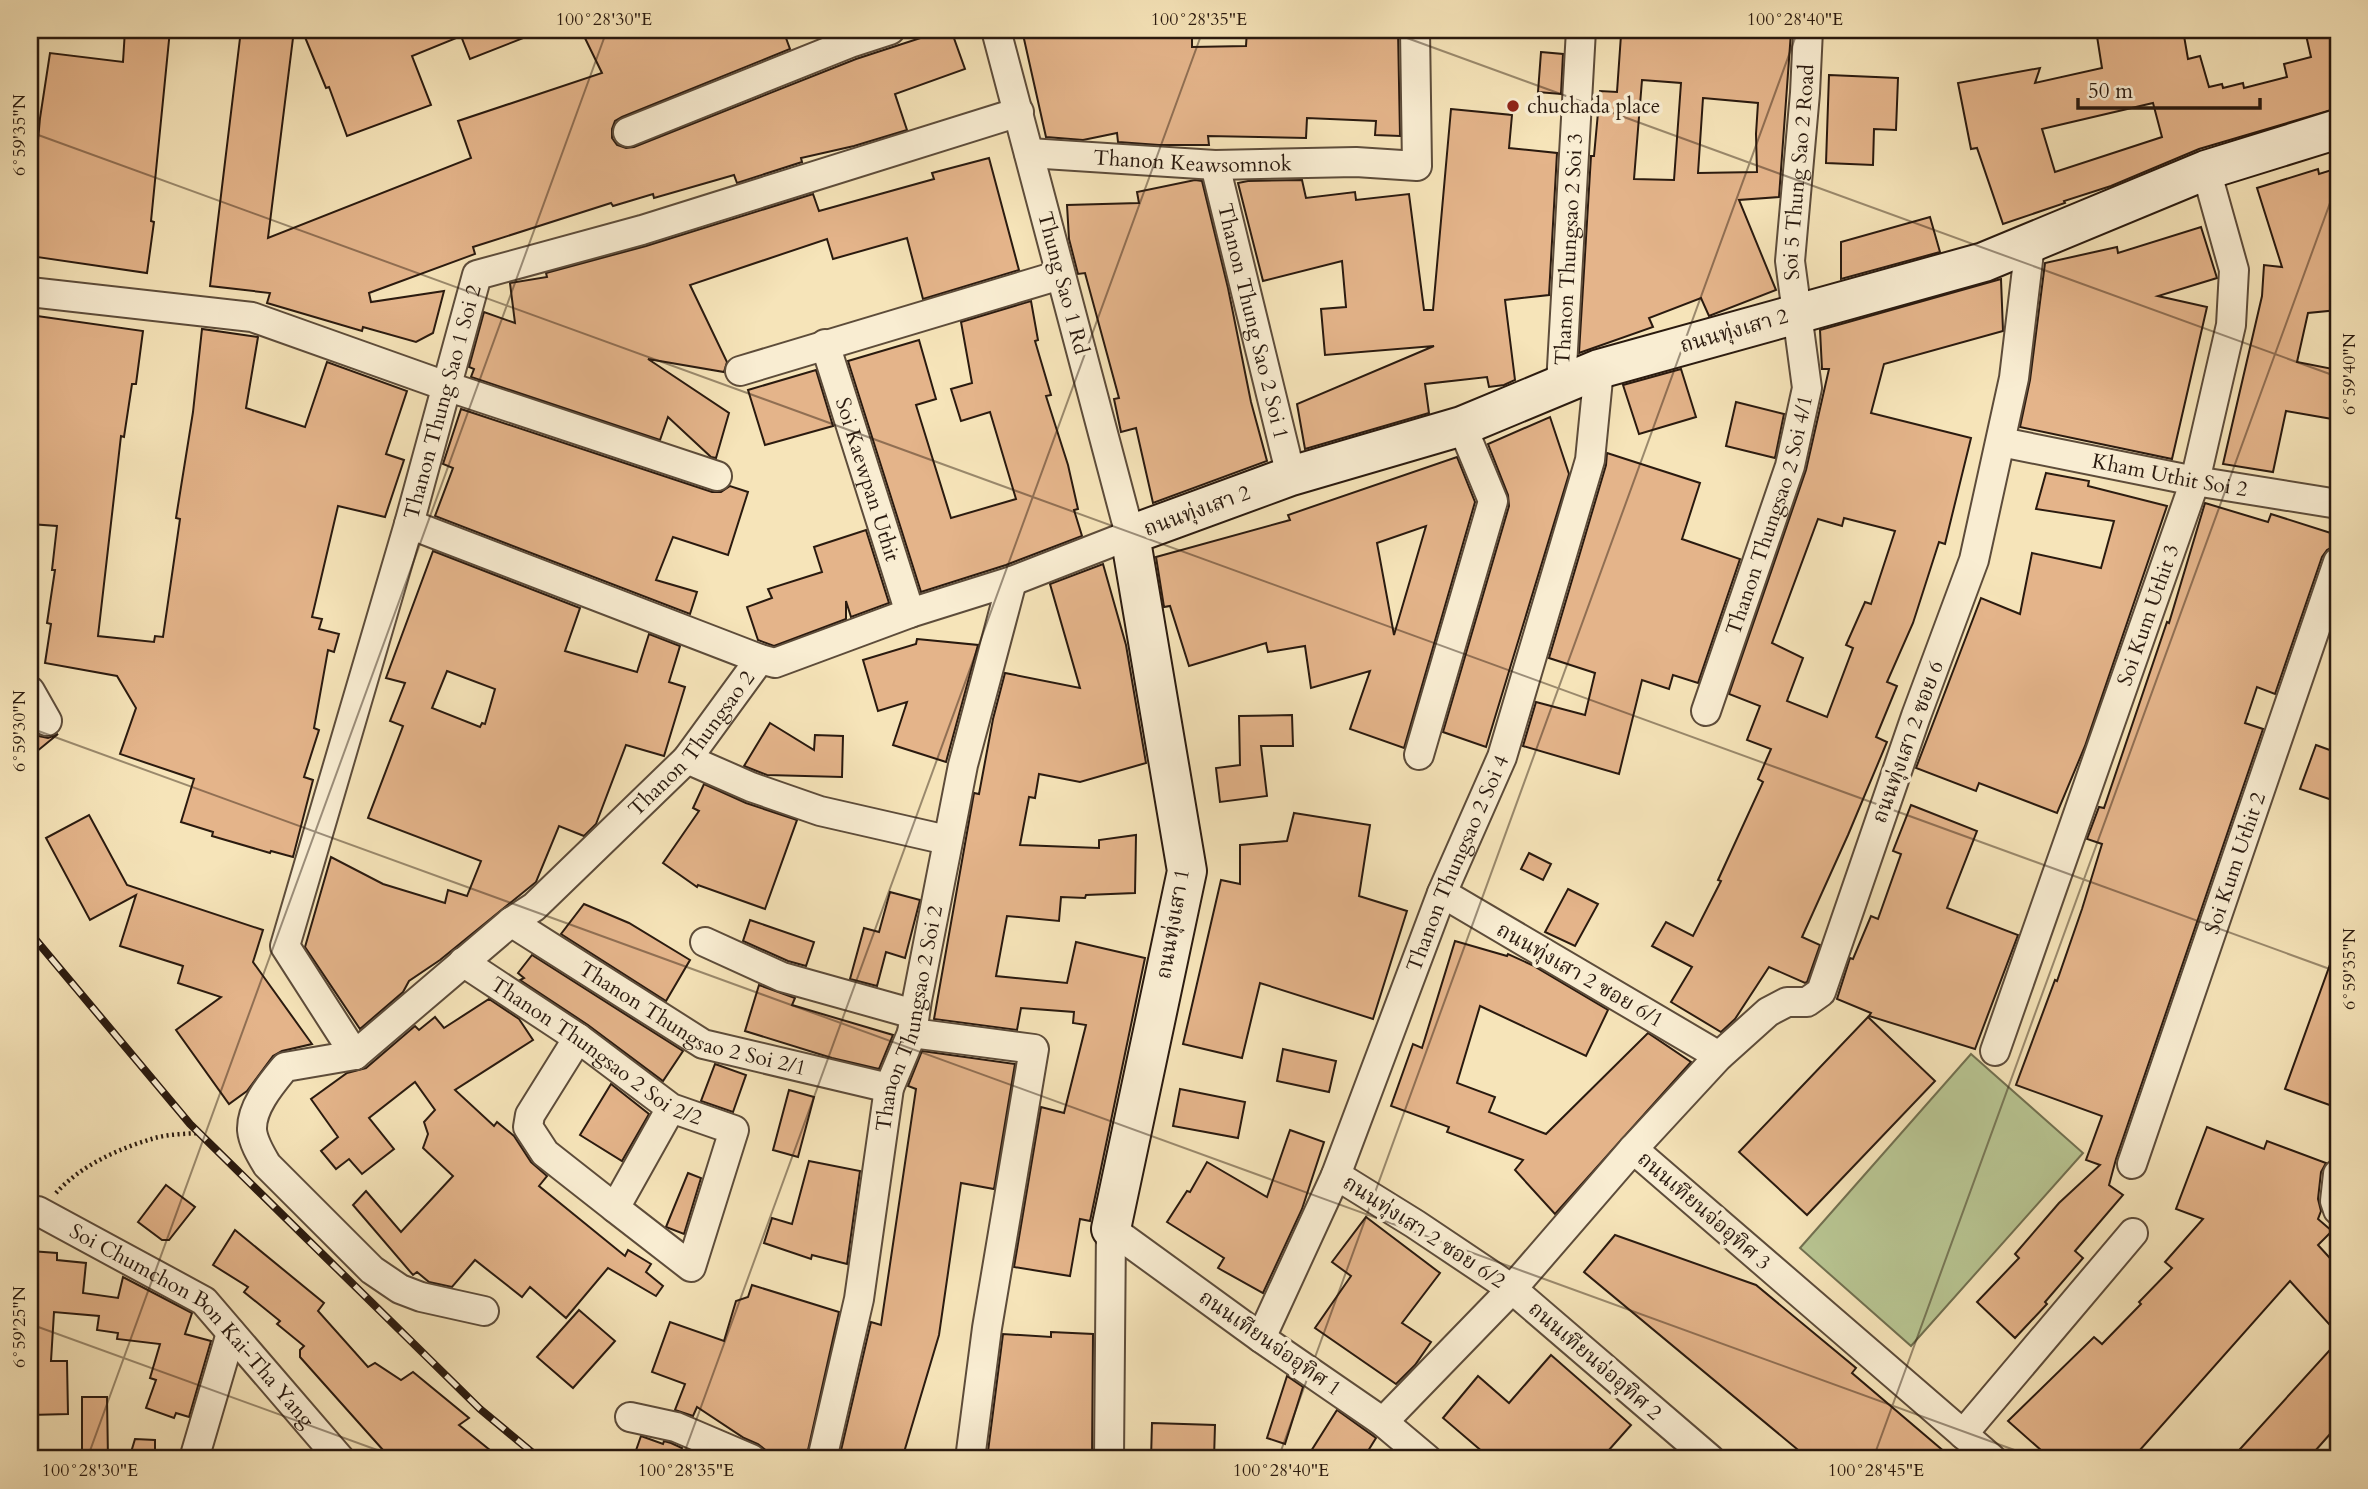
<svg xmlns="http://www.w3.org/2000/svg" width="2368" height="1489" font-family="Cardo,'Noto Serif Thai',serif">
  <rect width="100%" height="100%" fill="#f6e4b9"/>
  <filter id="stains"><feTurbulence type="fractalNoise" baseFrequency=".00286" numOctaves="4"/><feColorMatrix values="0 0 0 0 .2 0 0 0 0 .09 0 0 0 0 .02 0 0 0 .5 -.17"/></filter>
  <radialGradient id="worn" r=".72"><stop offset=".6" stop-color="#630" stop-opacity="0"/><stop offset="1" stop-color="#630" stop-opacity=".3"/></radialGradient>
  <!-- green -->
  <path fill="#b8c592" stroke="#717050" stroke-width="2" d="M1971 1054 2083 1153 1911 1346 1800 1248Z"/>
  <!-- building -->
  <g fill="#e4b48a" stroke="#2a1a0f" stroke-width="2" fill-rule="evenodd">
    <path d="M125 30H170L151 221 154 222 147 273 30 256V206L32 207 40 118 50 53 123 62Z"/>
    <path d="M241 30H294L268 238 471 158 458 121 602 73 581 30H783L790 49 622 117 615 121 612 129V138L617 145 626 148 634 147 856 59 945 30H951L965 69 895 94 907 130 854 146 801 158 802 162 737 183 734 175 654 198 653 194 613 206 611 203 473 247 475 254 369 293 371 302 444 291 433 333 416 342 363 327 362 331 267 303 270 293 210 286Z"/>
    <path d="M302 30H541V31L470 59 461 36 412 56 431 105 347 136 329 87 326 88Z"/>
    <path d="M1022 30H1192V47L1246 46 1247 30H1398L1400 136 1375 135 1376 121 1307 118 1306 138 1208 136 1209 145H1159L1118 142 1117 133 1083 140 1046 137Z"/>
    <path d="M1625 30 1729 32V30H1761L1791 32 1779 197 1739 200 1776 290 1709 316 1701 298 1649 318 1653 327 1579 353 1591 156H1594L1600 91 1617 92 1621 35H1625ZM1642 80 1681 83 1674 180 1634 179ZM1703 98 1758 103 1756 134 1757 172 1698 173Z"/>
    <path d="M2096 30H2183L2188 59 2200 56 2209 87 2222 84 2223 88 2243 83 2244 88 2287 77 2284 64 2311 57 2306 35 2334 30 2338 51V108L2199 149 2111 186 2064 201 2065 203 2003 224 1977 148 1971 149 1958 83 2040 68 2035 83 2102 68ZM2153 103 2162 137 2055 172 2042 129Z"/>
    <path d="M1541 52 1563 54 1561 94 1538 92Z"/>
    <path d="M1829 75 1898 78 1896 130 1874 129 1873 165 1826 163Z"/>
    <path d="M1451 109 1512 115 1509 148 1557 153 1549 295 1505 300 1515 380 1504 385 1489 387 1487 377 1425 384 1429 413 1305 449 1297 404 1434 346 1325 355 1321 309 1346 307 1342 261 1263 281 1238 183 1248 181 1302 180 1306 198 1355 192 1356 200 1409 194 1424 310H1433Z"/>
    <path d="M989 158 1019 270 923 299 907 238 833 259 827 239 690 285 727 362 724 372 648 359 729 413 716 458 711 457 668 417 660 440 471 377 474 369 469 367 484 312 515 323 510 283 547 277 546 273 646 246 813 194 819 211 934 179 932 173Z"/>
    <path d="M2338 168V310L2308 313 2297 362 2338 370V420L2286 411 2273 472 2223 464 2262 296 2264 265 2282 267 2257 188 2318 169 2319 174Z"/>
    <path d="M1195 180 1202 181 1228 288 1251 402 1267 461 1153 503 1136 428 1121 432 1114 399 1119 398 1085 273 1078 274 1069 239 1067 205 1139 203 1137 192Z"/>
    <path d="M1930 217 1940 252 1841 279V242Z"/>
    <path d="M2201 227 2217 278 2158 296 2207 307 2172 459 2020 427 2030 380 2045 263 2117 247 2118 253Z"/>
    <path d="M2001 279 2003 331 1884 364 1871 413 1971 438 1945 544 1939 542 1913 623 1887 682 1897 686 1876 737 1887 742 1848 835 1802 937 1820 945 1807 982 1805 983 1769 967 1735 1019 1721 1032 1671 1002 1692 967 1652 946 1666 922 1693 936 1721 881 1718 880 1763 782 1758 779 1771 749 1747 740 1760 706 1729 694 1806 470 1829 369H1822L1820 330ZM1844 518 1895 531 1871 604 1865 602 1846 645 1853 648 1827 717 1787 701 1803 658 1772 643 1818 519 1842 526Z"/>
    <path d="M1031 301 1038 340 1035 341 1051 395 1046 396 1068 465 1078 509 1074 510 1082 536 1006 565 921 592 848 361 919 340 936 399 916 405 951 518 1016 499 990 412 961 421 951 389 972 383 961 322Z"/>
    <path d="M30 315 143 331 136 384H132L124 437 121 436 98 636 154 642 155 636 163 637 180 519 176 518 193 412 202 329 258 337 246 408 305 427 327 362 407 391 386 454 404 460 385 517 338 506 312 617 322 619 319 629 339 634 334 652 328 650 314 728 319 730 304 777 313 780 293 857 271 851 270 853 212 836 213 832 181 822 194 779 120 754 136 708 117 676 45 663 51 624 47 623 55 570H52L57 526 30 524Z"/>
    <path d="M1681 369 1696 417 1639 434 1623 385Z"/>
    <path d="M816 370 833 426 765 445 748 390Z"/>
    <path d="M1736 402 1784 414 1775 458 1726 446Z"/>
    <path d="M461 409 712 492H721L730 486 748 492 728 555 673 537 656 580 697 592 690 614 435 516 453 468 443 464Z"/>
    <path d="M1550 417 1569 474 1486 747 1443 732 1509 506 1508 495 1488 444Z"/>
    <path d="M1607 453 1700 483 1682 539 1740 559 1698 683 1673 675 1669 689 1642 680 1619 774 1523 746 1536 702 1585 715 1595 673 1549 658 1606 465Z"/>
    <path d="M1457 457 1475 502 1404 748 1350 729 1370 671 1311 688 1305 646 1268 652 1266 643 1189 666 1170 606 1164 607 1156 557 1290 520 1288 515ZM1426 526 1394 635 1377 543Z"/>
    <path d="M2046 473 2089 481 2088 486 2167 506 2085 746 2057 813 1979 783 1976 791 1916 768 1981 598 2020 614 2032 553 2101 568 2114 521 2036 509Z"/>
    <path d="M2205 503 2268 522 2271 514 2337 535 2334 546 2327 550 2322 557 2275 694 2257 687 2245 723 2263 729 2116 1159 2109 1185 2123 1195 2075 1251 2083 1258 2045 1302 2047 1304 2015 1338 1977 1302 2019 1258 2015 1254 2059 1203 2100 1165 2086 1160 2102 1116 2016 1085 2055 980 2057 981 2082 909 2102 844 2087 839 2099 807 2104 808 2167 622 2169 623Z"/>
    <path d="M866 530 889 603 851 617 846 601V619L774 646 758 640 747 607 772 598 768 589 822 572 814 547Z"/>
    <path d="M433 551 580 608 565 651 637 672 649 634 680 646 669 682 685 687 664 756 626 745 596 824 584 836 559 826 536 882 440 960 409 981 403 992 360 1029 305 947 331 857 383 884 445 903 448 890 467 896 481 861 368 818 403 726 390 721 405 683 386 678ZM447 671 495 689 485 724 482 723 480 727 432 708Z"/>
    <path d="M1103 564 1126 645 1146 763 1080 782 1039 774 1035 798 1029 797 1020 845 1099 848V840L1136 835 1135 893 1086 895 1085 898 1061 897 1059 921 1007 916 996 976 1067 983 1076 942 1145 958 1090 1221 1080 1219 1070 1276 1014 1267 1041 1107 1064 1113 1086 1025 1073 1023 1074 1012 1021 1008 1017 1030 934 1019 974 793 979 794 993 719 1005 673 1080 688 1050 584Z"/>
    <path d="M917 639 978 645 946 762 893 745 907 702 878 711 863 660 916 644Z"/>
    <path d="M1292 715 1293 746H1261L1267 796 1220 802 1216 768 1240 765 1239 716Z"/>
    <path d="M770 723 814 750 815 735 843 736 842 777 767 775 744 766Z"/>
    <path d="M30 724 39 736 48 738 58 734 30 757Z"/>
    <path d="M2316 745 2338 753V802L2300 789Z"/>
    <path d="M704 784 746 803 797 820 765 909 698 885 697 887 663 863 699 811 693 808Z"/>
    <path d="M1911 805 1977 831 1947 908 2018 935 1975 1049 1869 1016 1871 1013 1837 999 1850 958 1853 959 1871 916 1878 919 1901 854 1893 851Z"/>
    <path d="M1294 813 1370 825 1359 896 1407 911 1373 1019 1260 983 1242 1058 1183 1044 1221 880 1240 884V845L1287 841Z"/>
    <path d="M89 815 127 885 263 930 253 962 312 1044 282 1051 273 1056 247 1091 229 1104 176 1030 221 997 178 983 183 966 120 946 136 895 90 920 46 838Z"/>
    <path d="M1529 853 1551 864 1543 880 1521 869Z"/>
    <path d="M1568 889 1598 904 1575 946 1545 932Z"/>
    <path d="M890 892 920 900 905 958 886 952 877 986 850 979 864 928 879 932Z"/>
    <path d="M584 904 629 923 690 960 666 1001 561 934Z"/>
    <path d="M750 920 814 942 806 966 788 961 743 941Z"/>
    <path d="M1455 941 1507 956 1508 954 1532 965 1608 1010 1586 1056 1480 1006 1457 1083 1495 1097 1489 1112 1546 1134 1648 1033 1691 1062 1555 1214 1515 1170 1523 1160 1447 1132 1449 1127 1391 1106 1413 1044 1422 1048Z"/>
    <path d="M2336 948 2338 949V1108L2285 1089Z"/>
    <path d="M532 955 683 1051 663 1081 588 1025 520 980 524 978 518 973Z"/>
    <path d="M759 985 795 998 792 1005 893 1035 879 1069 832 1058 745 1031Z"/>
    <path d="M489 999 519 1019 533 1040 455 1090 494 1126 497 1122 514 1136 531 1162 547 1176 539 1186 625 1256 628 1250 651 1264 646 1272 663 1286 656 1296 608 1268 566 1318 530 1287 522 1297 475 1260 452 1287 429 1282 417 1272 413 1275 353 1205 366 1191 401 1232 453 1176 423 1148 428 1134 424 1122 435 1110 415 1082 369 1118 394 1149 362 1174 349 1159 336 1169 321 1151 338 1137 311 1099 347 1073 366 1068 415 1026 419 1030 435 1017 444 1028Z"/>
    <path d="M1868 1017 1935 1081 1807 1215 1739 1152Z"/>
    <path d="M1283 1049 1336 1061 1329 1092 1277 1081Z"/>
    <path d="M922 1051 1015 1064 994 1189 961 1183 939 1335 902 1459H839L871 1322 881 1325 916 1089 908 1086Z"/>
    <path d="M715 1064 746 1075 733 1112 701 1101Z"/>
    <path d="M611 1084 649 1114 622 1161 580 1135Z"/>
    <path d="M1180 1089 1245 1102 1238 1138 1173 1126Z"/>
    <path d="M789 1090 814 1097 798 1157 773 1150Z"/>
    <path d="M2207 1127 2264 1149 2267 1141 2326 1163 2321 1172 2318 1199 2321 1211 2318 1219 2332 1231 2318 1245 2338 1267V1334L2290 1281 2132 1459H2051L2008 1421 2094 1337 2102 1344 2141 1304 2139 1302 2172 1268 2165 1262 2203 1219 2176 1209Z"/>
    <path d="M1290 1130 1324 1142 1302 1209 1263 1293 1218 1268 1224 1258 1167 1222 1187 1191 1190 1192 1207 1162 1267 1197Z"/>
    <path d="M809 1161 860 1171 847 1264 812 1255 811 1259 764 1243 772 1218 792 1224Z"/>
    <path d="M688 1173 701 1178 684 1234 666 1227Z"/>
    <path d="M166 1185 195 1207 169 1240H162L138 1222Z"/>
    <path d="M1366 1217 1440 1273 1402 1323 1431 1342 1415 1365 1396 1384 1315 1328 1351 1276 1332 1262Z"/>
    <path d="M235 1230 324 1303 318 1311 368 1367 375 1363 401 1380 413 1372 469 1418 459 1425 501 1459H391L300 1357V1350L304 1346 277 1324 280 1321 244 1292 248 1287 213 1265Z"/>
    <path d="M1615 1235 1756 1285 1856 1368 1852 1373 1953 1459H1809L1584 1272Z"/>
    <path d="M30 1251 57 1253V1260L86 1263 83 1293 118 1298 123 1277 192 1313 185 1334 211 1341 189 1417 176 1413 174 1418 146 1408 156 1380 150 1378 160 1344 117 1339 118 1333 97 1330 99 1316 54 1312 51 1361H67L68 1414 30 1415Z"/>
    <path d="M752 1285 839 1312 806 1459H777L758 1444 744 1438 697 1407 693 1416 675 1410 685 1384 652 1372 670 1322 724 1341 736 1301 748 1297Z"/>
    <path d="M579 1310 615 1341 573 1388 537 1357Z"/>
    <path d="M1051 1332 1093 1334 1092 1459H987L1003 1334 1051 1337Z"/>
    <path d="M2338 1341V1425L2308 1459H2231Z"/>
    <path d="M1551 1355 1631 1425 1601 1459H1491L1443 1418 1478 1376 1509 1403Z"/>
    <path d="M1287 1376 1303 1387 1285 1444 1267 1438Z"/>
    <path d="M82 1397H107L108 1459H82Z"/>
    <path d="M1337 1410 1376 1438 1363 1459H1306Z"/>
    <path d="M1152 1423 1215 1425 1214 1459H1151Z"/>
    <path d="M641 1436 663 1444 664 1441 671 1443 682 1448 681 1451 698 1457V1459H633Z"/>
    <path d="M135 1439 155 1440V1459H129Z"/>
  </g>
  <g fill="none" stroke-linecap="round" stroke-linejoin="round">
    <defs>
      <g id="street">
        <path d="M628 132 850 43 890 30"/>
        <path id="s1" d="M1029 153 1215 165 1356 162 1417 166 1415 30"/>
        <path id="s2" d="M1215 165 1291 476"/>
        <path d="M30 292 252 317 446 386 717 476"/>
        <path id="s3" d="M825 344 910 613"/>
        <path d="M740 371 1060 275"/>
        <path id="s4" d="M1561 385 1581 30"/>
        <path id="s5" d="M2001 442 2195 481 2338 504"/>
        <path d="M409 524 760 659"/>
        <path d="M30 691 47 721"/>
        <path id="s6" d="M1706 711 1790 466 1807 388 1790 261 1805 93 1808 30"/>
        <path d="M1419 755 1493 501 1462 426"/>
        <path d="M687 759 751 787 820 811 947 840"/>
        <path d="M1442 893 1719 1056"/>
        <path id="s7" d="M511 922 703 1044 889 1088"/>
        <path d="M705 942 782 977 914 1014"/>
        <path id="s8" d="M463 962 578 1038 671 1108 734 1130 691 1267 615 1208 671 1108"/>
        <path d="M912 1033 1034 1049 987 1328 970 1459"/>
        <path d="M578 1038 530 1115 528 1127 545 1153 615 1208"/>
        <path id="s9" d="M1995 1051 2195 481 2231 325 2234 270 2206 170"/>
        <path id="s10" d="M355 1055 511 922 534 907 687 759 760 659 775 663 910 613 1012 581 1130 535 996 30"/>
        <path id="s11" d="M355 1055 285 946 409 524 477 275 642 230 1019 112"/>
        <path d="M355 1055 285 1067C272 1083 251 1107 252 1130 253 1142 261 1155 267 1165L372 1270 400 1289 421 1297 484 1311"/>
        <path d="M1633 1149 1992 1459"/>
        <path id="s12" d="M2132 1164 2338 562"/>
        <path d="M2338 1174 2335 1201 2338 1210"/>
        <path d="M1336 1175 1415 1224 1512 1289 1710 1459"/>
        <path id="s13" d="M30 1213 38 1211 204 1301 340 1459"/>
        <path d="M1111 1229 1261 1338 1383 1422 1427 1459"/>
        <path id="s14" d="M1261 1338 1336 1175 1442 893 1502 757 1590 460 1599 369"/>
        <path d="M630 1417 676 1427 751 1459"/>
        <path d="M1383 1422 1512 1289 1633 1149 1719 1056 1768 1012 1787 1002H1807L1821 992 1916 716 1974 560 2014 378 2030 244"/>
        <path d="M1963 1434 2133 1233"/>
        <path d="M194 1459 231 1333"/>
        <path id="s15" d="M822 1459 859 1299 889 1088 912 1033 917 1000 963 765 1012 581"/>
        <path d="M1109 1459 1111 1229"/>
      </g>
      <path id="secondary" d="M1111 1229 1187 871 1130 535 1291 476 1462 426 1599 369 1984 262 2206 170 2338 129"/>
    </defs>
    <!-- street casing -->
    <use href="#street" stroke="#5d4c3a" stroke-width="32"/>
    <!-- secondary casing -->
    <use href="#secondary" stroke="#2a1a0f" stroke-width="42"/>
    <!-- path -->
    <path stroke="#2a1a0f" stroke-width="4.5" stroke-dasharray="2 3.5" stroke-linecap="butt" d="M56 1193C81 1165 120 1148 155 1138 169 1134 185 1134 199 1133"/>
    <!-- street -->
    <use href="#street" stroke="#f9edd2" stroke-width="28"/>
    <!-- secondary -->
    <use href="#secondary" stroke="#f9edd2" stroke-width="38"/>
    <defs>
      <path id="rail" d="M30 933 190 1124 480 1409 540 1459"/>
    </defs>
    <!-- rail casing -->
    <use href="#rail" stroke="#2a1a0f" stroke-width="8"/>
    <!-- rail -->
    <use href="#rail" stroke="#f9edd2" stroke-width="5" stroke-dasharray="16" stroke-linecap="butt"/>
  </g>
  <!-- ticks -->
  <path fill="none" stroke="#2a1a0f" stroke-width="2" stroke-opacity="0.45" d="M1385 30 2338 377M30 132 2338 972M30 728 2039 1459M30 1324 402 1459M87 1459 607 30M682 1459 1203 30M1278 1459 1798 30M1873 1459 2338 181"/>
  <!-- markers -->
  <circle fill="#8f2418" stroke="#f9edd2" stroke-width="2.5" cx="1513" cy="106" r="7"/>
  <g text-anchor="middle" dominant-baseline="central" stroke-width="7" stroke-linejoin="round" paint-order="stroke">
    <!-- poi labels -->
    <g font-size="21" fill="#2a1a0f" stroke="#f9edd2" text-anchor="start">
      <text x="1527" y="106">chuchada place</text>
    </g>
    <!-- street labels -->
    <g font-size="21" fill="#2a1a0f" stroke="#f9edd2">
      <text stroke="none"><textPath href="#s1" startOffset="164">Thanon Keawsomnok</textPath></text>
      <text stroke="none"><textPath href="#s6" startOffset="556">Soi 5 Thung Sao 2 Road</textPath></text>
      <text stroke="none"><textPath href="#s4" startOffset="136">Thanon Thungsao 2 Soi 3</textPath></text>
      <text transform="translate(1063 283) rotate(75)">Thung Sao 1 Rd</text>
      <text stroke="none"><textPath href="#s2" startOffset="161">Thanon Thung Sao 2 Soi 1</textPath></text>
      <text transform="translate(1734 331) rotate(-16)">ถนนทุ่งเสา 2</text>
      <text stroke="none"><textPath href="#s11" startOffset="696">Thanon Thung Sao 1 Soi 2</textPath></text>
      <text stroke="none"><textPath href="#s5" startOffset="172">Kham Uthit Soi 2</textPath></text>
      <text stroke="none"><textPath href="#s3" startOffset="142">Soi Kaewpan Uthit</textPath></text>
      <text transform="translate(1197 511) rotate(-20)">ถนนทุ่งเสา 2</text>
      <text stroke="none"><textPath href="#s6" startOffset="206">Thanon Thungsao 2 Soi 4/1</textPath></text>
      <text stroke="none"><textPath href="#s9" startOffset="462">Soi Kum Uthit 3</textPath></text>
      <text stroke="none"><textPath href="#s10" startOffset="460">Thanon Thungsao 2</textPath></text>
      <text transform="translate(1908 742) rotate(-70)">ถนนทุ่งเสา 2 ซอย 6</text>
      <text stroke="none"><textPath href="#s14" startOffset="514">Thanon Thungsao 2 Soi 4</textPath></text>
      <text stroke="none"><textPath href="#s12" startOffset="318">Soi Kum Uthit 2</textPath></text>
      <text transform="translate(1173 924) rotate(-80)">ถนนทุ่งเสา 1</text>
      <text transform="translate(1580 975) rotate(30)">ถนนทุ่งเสา 2 ซอย 6/1</text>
      <text stroke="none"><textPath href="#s7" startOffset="208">Thanon Thungsao 2 Soi 2/1</textPath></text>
      <text stroke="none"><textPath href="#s15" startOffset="450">Thanon Thungsao 2 Soi 2</textPath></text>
      <text stroke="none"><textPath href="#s8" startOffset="161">Thanon Thungsao 2 Soi 2/2</textPath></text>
      <text transform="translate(1704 1211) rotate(41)">ถนนเทียนจ่ออุทิศ 3</text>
      <text transform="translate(1424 1232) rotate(33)">ถนนทุ่งเสา 2 ซอย 6/2</text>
      <text stroke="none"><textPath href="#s13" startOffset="203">Soi Chumchon Bon Kai-Tha Yang</textPath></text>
      <text transform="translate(1270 1343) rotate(35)">ถนนเทียนจ่ออุทิศ 1</text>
      <text transform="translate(1595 1361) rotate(41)">ถนนเทียนจ่ออุทิศ 2</text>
    </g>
  </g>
  <!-- margin -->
  <rect width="2368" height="1489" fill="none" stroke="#f6e4b9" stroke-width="77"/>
  <!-- scale -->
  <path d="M2078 98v10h182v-10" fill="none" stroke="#2a1a0f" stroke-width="3.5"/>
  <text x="2088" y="98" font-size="21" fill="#2a1a0f" stroke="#f9edd2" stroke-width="5" paint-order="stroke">50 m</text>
  <rect x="38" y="38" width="2292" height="1412" fill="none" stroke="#2a1a0f" stroke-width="2.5"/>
  <g font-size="18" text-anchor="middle" fill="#2a1a0f">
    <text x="604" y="25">100°28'30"E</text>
    <text x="1199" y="25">100°28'35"E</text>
    <text x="1795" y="25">100°28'40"E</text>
    <text transform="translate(19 135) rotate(-90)" y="6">6°59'35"N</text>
    <text transform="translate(2349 374) rotate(-90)" y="6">6°59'40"N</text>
    <text transform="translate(19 731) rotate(-90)" y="6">6°59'30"N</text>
    <text transform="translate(2349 969) rotate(-90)" y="6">6°59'35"N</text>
    <text transform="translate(19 1327) rotate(-90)" y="6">6°59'25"N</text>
    <text x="90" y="1476">100°28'30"E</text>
    <text x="686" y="1476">100°28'35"E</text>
    <text x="1281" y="1476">100°28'40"E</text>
    <text x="1876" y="1476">100°28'45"E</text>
  </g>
  <rect width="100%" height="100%" filter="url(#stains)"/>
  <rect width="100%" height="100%" fill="url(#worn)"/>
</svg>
